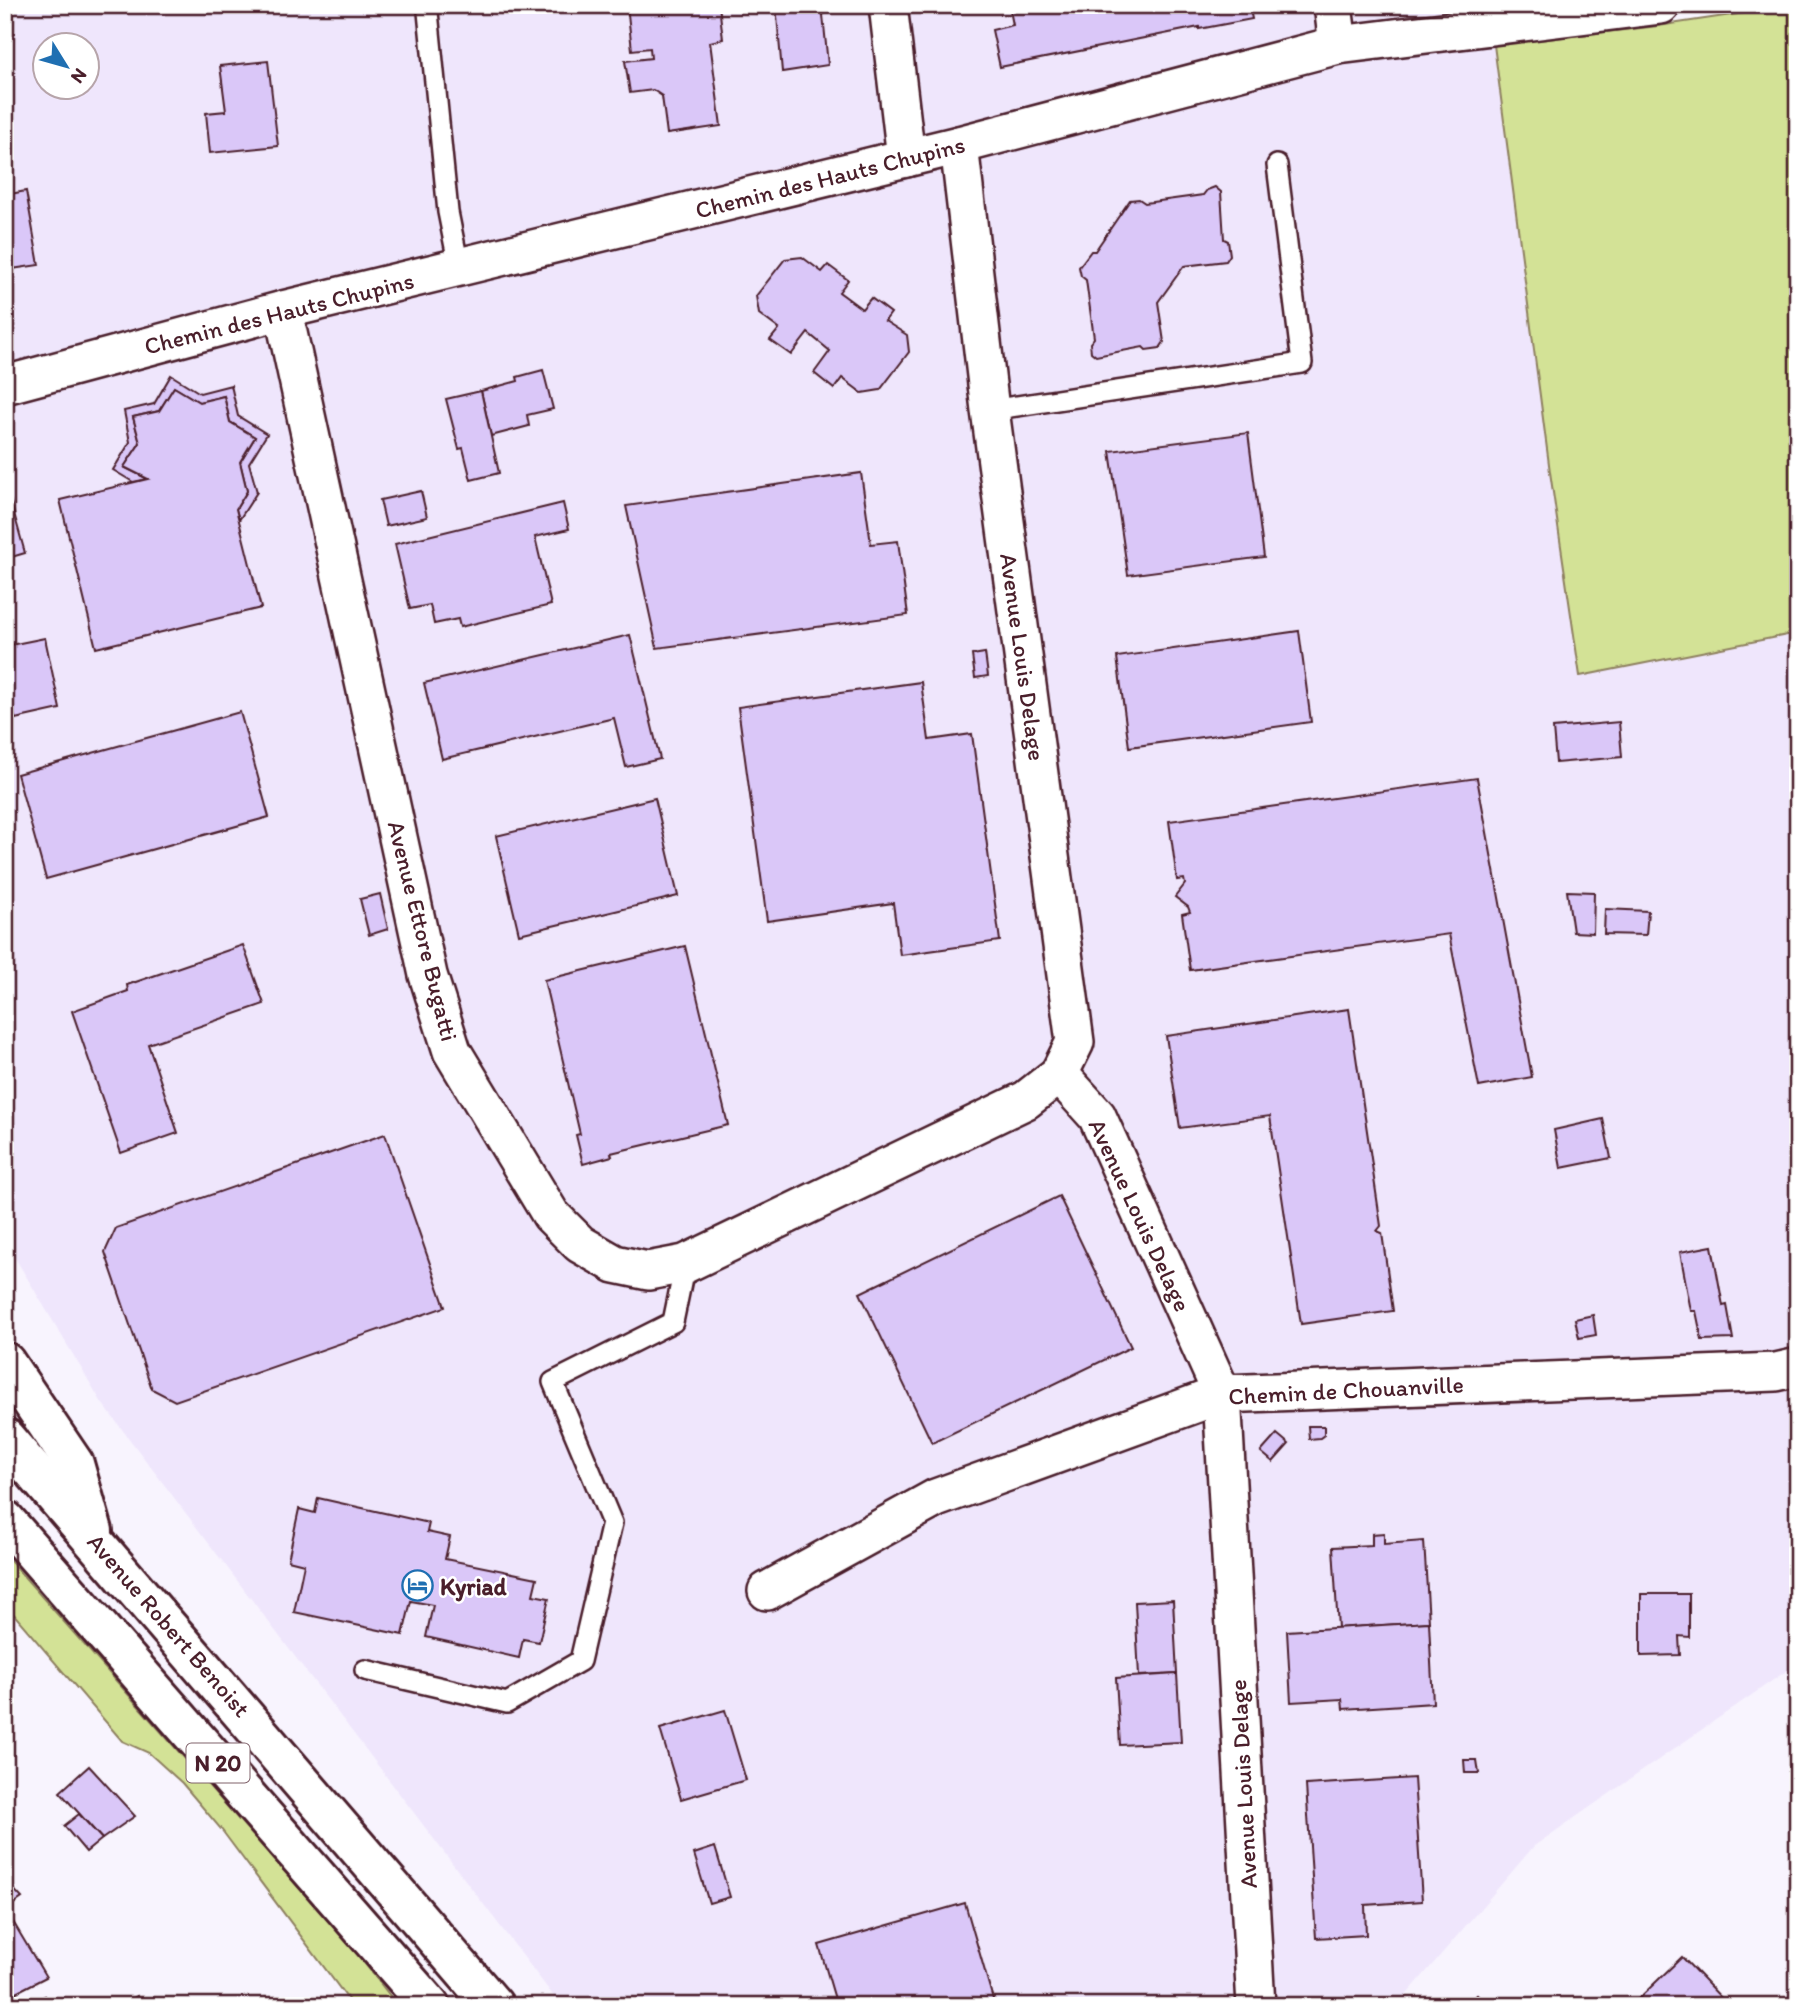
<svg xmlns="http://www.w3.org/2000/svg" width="1803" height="2011" font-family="Itim,sans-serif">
  <rect width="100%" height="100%" fill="#f8f4fe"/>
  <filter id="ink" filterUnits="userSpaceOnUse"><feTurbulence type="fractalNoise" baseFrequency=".0143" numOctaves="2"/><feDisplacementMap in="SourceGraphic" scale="14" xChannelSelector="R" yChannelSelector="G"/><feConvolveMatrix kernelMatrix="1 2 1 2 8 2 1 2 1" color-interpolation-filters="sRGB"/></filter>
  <g filter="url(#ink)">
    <!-- built -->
    <path fill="#efe6fc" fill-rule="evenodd" d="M5 5H1661L1493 26 1494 44 1550 472 1580 675 1792 634 1798 659V1673L1792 1667 1534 1846 1397 2006H561L102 1403 5 1241ZM46 46H88V88H46Z"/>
    <!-- green -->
    <g fill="#d3e296" stroke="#8e8060" stroke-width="2">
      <path d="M1798 5V659L1792 634 1580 676 1550 472 1494 45 1658 26Z"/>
      <path d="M5 1555 354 1950 398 2006H353L221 1829 182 1783 149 1753 122 1741 5 1604Z"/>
    </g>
    <!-- building -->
    <g fill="#dac7f8" stroke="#4a1f2b" stroke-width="2">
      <path d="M627 5H719L723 39 710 42 721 126 667 134 662 96 653 90 630 93 625 61 651 58 650 48 632 50Z"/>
      <path d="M776 5H822L828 65 782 72Z"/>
      <path d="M1009 5H1249L1252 19 1199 29V27L1000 67 992 30 1013 25Z"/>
      <path d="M268 61 278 146 210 153 206 113 226 111 220 66Z"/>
      <path d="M1215 187 1221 192 1224 239 1228 241 1230 255 1226 261 1184 266 1158 302 1164 342 1160 348 1146 350 1143 347 1096 356 1091 352 1090 343 1094 338 1086 280 1081 276 1079 267 1091 251H1095L1130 200 1139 199 1145 203 1203 195 1207 190Z"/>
      <path d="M26 191 39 265 5 270V195Z"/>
      <path d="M802 257 822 272 828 265 848 280 839 292 862 309 871 298 891 313 885 321 907 335 909 352 880 390 862 393 842 378 834 389 814 373 830 351 808 333 791 355 770 340 779 329 759 314 756 296 785 259Z"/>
      <path d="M543 370 553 409 527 415 529 426 491 436 481 391 518 381 517 377Z"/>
      <path d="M171 375 200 393 231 385 238 416 267 434 249 463 257 492 239 520 236 509 247 491 240 462 255 437 230 422 224 396 199 402 174 387 159 411 133 417 140 443 124 467 148 479 133 482 113 470 130 442 124 411 154 404Z"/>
      <path d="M174 387 199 402 224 396 230 422 255 437 240 462 247 491 236 509 261 608 96 648 60 500 148 479 124 467 140 443 133 417 159 411Z"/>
      <path d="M481 391 499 473 471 480 463 448 459 449 446 399Z"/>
      <path d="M1248 433 1264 557 1128 575 1110 451Z"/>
      <path d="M861 473 871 544 898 541 908 615 657 648 626 506Z"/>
      <path d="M5 481 25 553 5 559Z"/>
      <path d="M421 491 427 517 386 526 380 500Z"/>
      <path d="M563 503 569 529 535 537 551 605 460 627 458 619 434 624 430 605 410 609 395 544Z"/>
      <path d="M1299 631 1311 722 1129 747 1117 657Z"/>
      <path d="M630 635 660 759 626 767 614 718 442 759 424 683Z"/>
      <path d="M45 638 60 709 15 719 5 671V646Z"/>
      <path d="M985 653 988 676 975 678 972 655Z"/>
      <path d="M921 682 929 740 972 734 1000 941 900 955 893 903 767 921 738 707Z"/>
      <path d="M240 712 269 817 46 879 17 774Z"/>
      <path d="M1619 722 1622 757 1556 763 1553 728Z"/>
      <path d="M1477 778 1532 1077 1479 1087 1449 934 1190 970 1182 914 1190 912 1188 907 1175 897 1185 884 1184 879 1177 880 1169 821Z"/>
      <path d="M655 798 678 896 519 934 496 836Z"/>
      <path d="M1567 891 1594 892 1593 933 1573 932Z"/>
      <path d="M380 894 388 929 369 935 360 899Z"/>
      <path d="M1605 909 1648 911 1646 935 1604 934Z"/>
      <path d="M243 945 264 1004 148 1044 178 1133 121 1153 72 1011 128 991 127 985Z"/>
      <path d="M685 946 728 1125 611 1153 612 1156 583 1164 576 1135 580 1134 544 980Z"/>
      <path d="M1349 1009 1381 1226 1377 1231 1382 1233 1393 1311 1301 1324 1270 1116 1180 1128 1166 1036Z"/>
      <path d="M1603 1119 1611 1158 1561 1168 1554 1130Z"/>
      <path d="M385 1134 445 1307 175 1401 152 1389 105 1252 116 1228Z"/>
      <path d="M1059 1196 1131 1347 932 1443 860 1293Z"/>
      <path d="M1712 1246 1723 1306 1727 1305 1733 1339 1702 1340 1696 1311H1691L1680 1252Z"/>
      <path d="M1593 1315 1596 1335 1579 1338 1575 1319Z"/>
      <path d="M1308 1426H1324V1435L1320 1438 1309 1439Z"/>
      <path d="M1277 1434 1289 1444 1273 1462 1261 1452Z"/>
      <path d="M318 1498 429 1523 427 1532 450 1537 445 1559 537 1578 533 1595 549 1598 539 1642 523 1639 519 1658 426 1637 433 1605 411 1601 403 1635 294 1612 304 1564 288 1560 299 1509 315 1513Z"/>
      <path d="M1384 1533V1544L1424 1541 1429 1622 1338 1628 1333 1547 1372 1545V1534Z"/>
      <path d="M1641 1594H1689V1637L1679 1636 1680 1655 1641 1656Z"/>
      <path d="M1173 1600 1177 1674 1139 1676 1135 1602Z"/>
      <path d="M1429 1622 1433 1703 1343 1709 1342 1699 1291 1702 1287 1631Z"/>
      <path d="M1177 1674 1181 1742 1120 1745 1116 1678Z"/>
      <path d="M725 1710 746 1780 681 1799 660 1729Z"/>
      <path d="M1464 1760H1477L1479 1773H1465Z"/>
      <path d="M89 1766 135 1816 102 1839 60 1792Z"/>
      <path d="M1414 1778 1422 1901 1365 1905 1366 1935 1316 1938 1306 1785Z"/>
      <path d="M79 1814 102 1839 86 1852 64 1826Z"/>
      <path d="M715 1847 730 1897 709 1903 694 1854Z"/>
      <path d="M5 1880 22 1898 5 1910Z"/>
      <path d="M965 1903 995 2006H837L819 1945Z"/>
      <path d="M6 1910 46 1977 5 1998V1910Z"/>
      <path d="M1682 1957 1729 2006H1631Z"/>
      <path d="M1477 1995 1488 2006H1465Z"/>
      <path d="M45 1996 50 2006H27Z"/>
      <path d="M137 1996 141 2006H120Z"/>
    </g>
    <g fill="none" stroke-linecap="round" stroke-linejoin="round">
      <defs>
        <g id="service">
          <path d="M430 5 428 12 448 212 459 267"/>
          <path d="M990 410 1302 363 1277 165"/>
          <path d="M365 1670 507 1703 580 1661 612 1523 553 1382 673 1322 685 1264"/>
        </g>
        <g id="minor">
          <path d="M888 5 906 158"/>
          <path d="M1333 5 1338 45"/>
          <path d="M959 145 990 410 1075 1042 1059 1074 1097 1116 1222 1394 1256 2006"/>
          <path d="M283 310 428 975 452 1051 551 1215 580 1244 615 1264 648 1271 685 1264 1026 1100 1059 1074"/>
          <path d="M5 385 283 310 959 145 1338 45 1661 5"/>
          <path d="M767 1591 936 1498 1222 1394 1776 1372 1798 1367"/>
        </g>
        <g id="primary">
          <path d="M5 1362 74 1464 93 1531"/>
          <path d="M5 1438 494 2006"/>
          <path d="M5 1520 430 2006"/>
        </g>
      </defs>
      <!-- service casing -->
      <use href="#service" stroke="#4a1f2b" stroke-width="24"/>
      <!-- minor casing -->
      <use href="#minor" stroke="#4a1f2b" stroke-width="42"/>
      <!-- primary casing -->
      <use href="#primary" stroke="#4a1f2b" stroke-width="44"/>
      <!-- service -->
      <use href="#service" stroke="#fff" stroke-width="19"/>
      <!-- minor -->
      <use href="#minor" stroke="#fff" stroke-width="37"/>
      <!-- primary -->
      <use href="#primary" stroke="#fff" stroke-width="38"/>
    </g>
  </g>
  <!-- icons -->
  <defs>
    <symbol id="hotel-ring" viewBox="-11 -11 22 22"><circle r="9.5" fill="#fff" stroke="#1f6fb2" stroke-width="1.5"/><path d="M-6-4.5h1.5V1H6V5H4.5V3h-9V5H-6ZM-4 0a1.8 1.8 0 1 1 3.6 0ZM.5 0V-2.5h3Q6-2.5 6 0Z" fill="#1f6fb2"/></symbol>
  </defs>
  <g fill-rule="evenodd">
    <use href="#hotel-ring" x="400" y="1568" width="35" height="35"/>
  </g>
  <g text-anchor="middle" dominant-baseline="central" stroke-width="5" stroke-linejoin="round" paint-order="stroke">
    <!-- shield labels -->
    <rect fill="#fff" stroke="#80626b" stroke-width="2" x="186.5" y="1743.5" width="63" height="39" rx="5"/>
    <g font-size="23" font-weight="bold" fill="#4a1f2b">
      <text x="218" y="1763">N 20</text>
    </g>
    <!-- street labels -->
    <g font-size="24" fill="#4a1f2b" stroke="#fff">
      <text transform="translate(830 177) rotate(-14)">Chemin des Hauts Chupins</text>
      <text transform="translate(279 313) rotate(-14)">Chemin des Hauts Chupins</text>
      <text transform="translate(1023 657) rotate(82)">Avenue Louis Delage</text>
      <text transform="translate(423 931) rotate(76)">Avenue Ettore Bugatti</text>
      <text transform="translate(1140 1215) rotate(65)">Avenue Louis Delage</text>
      <text transform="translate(1346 1390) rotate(-3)">Chemin de Chouanville</text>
      <text transform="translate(169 1625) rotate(49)">Avenue Robert Benoist</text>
      <text transform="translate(1243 1784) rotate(-93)">Avenue Louis Delage</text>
    </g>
    <!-- poi labels -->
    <g font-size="24" font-weight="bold" fill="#4a1f2b" stroke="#fff" text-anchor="start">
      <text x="440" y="1586">Kyriad</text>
    </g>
  </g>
  <!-- margin -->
  <rect width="1803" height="2011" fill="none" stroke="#fff" stroke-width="28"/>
  <rect x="14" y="14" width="1775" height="1983" fill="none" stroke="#4a1f2b" stroke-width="2.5" filter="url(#ink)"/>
  <!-- north arrow -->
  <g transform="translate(66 66) rotate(127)"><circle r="33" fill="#ffffff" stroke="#b7a5aa" stroke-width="2"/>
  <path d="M0-5L12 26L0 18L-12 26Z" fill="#1f6fb2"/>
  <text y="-10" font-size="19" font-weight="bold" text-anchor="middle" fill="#4a1f2b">N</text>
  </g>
</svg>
